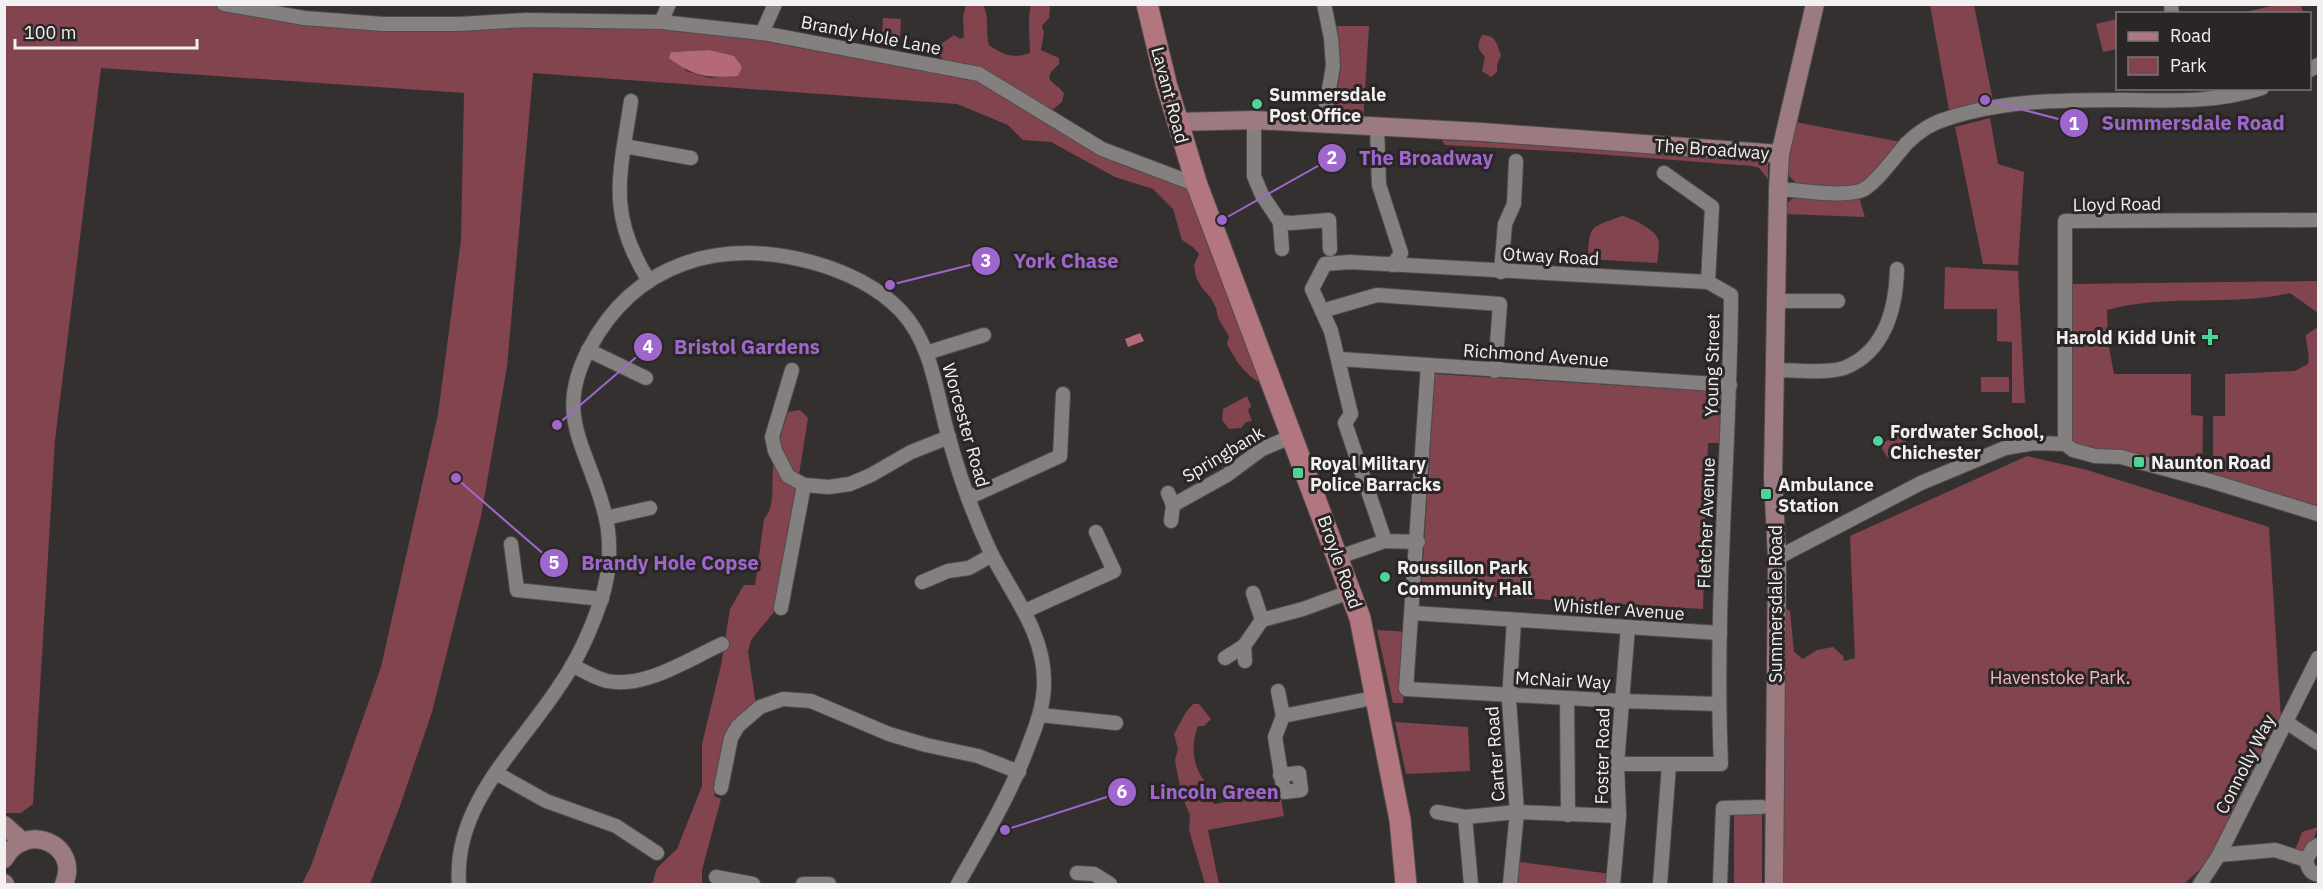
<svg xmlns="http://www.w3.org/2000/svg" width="2323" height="889" font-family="'IBM Plex Sans',sans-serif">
  <rect width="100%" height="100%" fill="#343030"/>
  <!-- green -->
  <g fill="#82444f" fill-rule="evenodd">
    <path d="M203 4 304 22 662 25 756 38 974 80 979 79 1100 152 1192 185 1267 377 1257 381C1242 371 1235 359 1227 344L1229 336 1218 318 1216 308 1211 298 1202 288 1196 277 1194 265 1199 254 1193 247 1182 240 1173 209 1153 189 1115 177 1051 142 1023 140 1008 125 957 104 533 73 507 367 481 516 432 712 400 806 370 884H302L311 866 381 667 438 414 461 240 464 93 101 68 55 440 33 804 21 813H5V5ZM709 50 738 75 710 78 686 71 671 52Z"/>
    <path d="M966 4 983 5C990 17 985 31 989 45 1003 55 1014 59 1030 53 1030 36 1027 21 1031 5H1047L1050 7 1049 18 1042 26 1044 33 1041 50 1059 58V64L1051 72 1049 78C1053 85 1059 86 1064 93L1062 102 1051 111 944 61 939 54 941 44 954 35 960 39 964 37 963 17Z"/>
    <path d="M2272 4 2301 5 2303 13H2241L2271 6Z"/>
    <path d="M1930 5H1974L1993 101 1949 110Z"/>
    <path d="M883 18 901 19 900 37 882 36Z"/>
    <path d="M2117 19V49L2103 52 2096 24Z"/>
    <path d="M1337 26H1369L1363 122 1342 121 1334 110 1341 66Z"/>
    <path d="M1482 35C1497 35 1496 44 1501 55L1497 65V72L1491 77 1482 71 1485 57C1478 49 1476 46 1482 35Z"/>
    <path d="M1990 118 1998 164 2024 172 2018 265 1983 264 1955 127Z"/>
    <path d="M1795 122 1901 142C1892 153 1871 182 1858 186 1846 191 1811 185 1797 184L1788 175 1790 148Z"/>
    <path d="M1442 140 1763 157 1768 163V179L1759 168 1752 166 1570 152 1445 145Z"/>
    <path d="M1797 195 1859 197 1865 217 1786 214 1787 203Z"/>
    <path d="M1622 216C1630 217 1656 230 1658 239 1660 245 1658 256 1657 263L1588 259C1589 224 1590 228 1622 216Z"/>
    <path d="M1945 267 2018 271 2025 403H2012V342L1997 341V309H1944Z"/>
    <path d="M2318 281V313L2290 293C2230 307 2167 293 2107 310L2108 342 2114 374H2191V415L2203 416 2202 484 2071 445V284Z"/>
    <path d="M2318 327V511L2208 486 2213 473V416H2225V374L2295 371 2308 364C2310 354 2306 346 2306 335Z"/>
    <path d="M1435 374 1723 392 1721 443H1708L1703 609 1421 592Z"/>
    <rect x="1981" y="377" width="28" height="15"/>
    <path d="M1247 396 1251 406 1248 410 1252 421 1246 422 1241 428 1229 429 1222 420 1223 409Z"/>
    <path d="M800 410 808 418 778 607 751 640 748 652 756 705 746 713 714 796 721 799 702 870V884H652L657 868 677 849 702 786V744L721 665 730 609 744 585H755L764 519C776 505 771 486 773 468 777 449 782 431 788 412Z"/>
    <path d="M1897 435 1902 436 1909 445 1908 450 1896 459 1888 458 1882 449 1883 443Z"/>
    <path d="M2027 456 2087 470 2269 527 2281 719 2209 861 2184 884H1778L1781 606 1790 611 1794 652 1803 659 1817 650 1833 647 1843 656 1844 661 1855 658 1850 536Z"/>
    <path d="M1377 630 1410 632 1403 703H1393Z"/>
    <path d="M1193 704H1199L1211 719 1204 726H1198C1190 746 1193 769 1207 784L1208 796 1214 804 1280 793 1284 816 1208 830 1219 884H1205L1189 830 1190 815 1183 799 1178 777 1175 760 1178 749 1174 734 1186 712Z"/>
    <path d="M1395 722 1468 727 1470 771 1406 774Z"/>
    <path d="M1734 814 1762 815V884H1734Z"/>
    <path d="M2318 827 2311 846 2301 856 2294 853 2302 832Z"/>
    <path d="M1513 861 1611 874 1609 884H1512Z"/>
  </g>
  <!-- water -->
  <g fill="#b46a76">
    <path d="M709 50 734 56 742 67 738 76C707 78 694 77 669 58L671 52Z"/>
    <path d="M1140 333 1144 341 1128 347 1125 339Z"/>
  </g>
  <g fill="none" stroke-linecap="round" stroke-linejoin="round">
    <defs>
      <g id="street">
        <path d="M224 4 304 18 383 24H459L526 20 661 22 762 33 979 74 1102 149 1197 185"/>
        <path d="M2171 4 2172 14"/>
        <path d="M661 22 669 4"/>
        <path d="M762 33 775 4"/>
        <path d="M2310 70 2318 65"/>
        <path d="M631 101C620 175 606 213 649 281"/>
        <path d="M1254 120V176L1262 195 1280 222 1291 223 1329 220 1330 249"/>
        <path d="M1323 124 1333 66 1331 38 1324 4"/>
        <path d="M1377 127 1379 185 1401 253 1393 265"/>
        <path d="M624 146 691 158"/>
        <path d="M1664 173 1712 207 1708 282"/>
        <path d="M1778 189C1803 190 1834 197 1860 191 1873 188 1897 154 1907 143 1917 133 1932 123 1946 119 2005 99 2070 100 2131 100 2175 101 2219 102 2262 88"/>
        <path d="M1280 222 1282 249"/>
        <path d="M1501 272 1505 224 1514 204 1516 161"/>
        <path d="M1776 301H1838"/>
        <path d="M1322 311 1377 295 1500 304 1495 371"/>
        <path d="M588 350 646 378"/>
        <path d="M926 353 984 335"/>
        <path d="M1339 359 1730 385"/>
        <path d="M1428 365 1406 689 1621 701 1719 704"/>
        <path d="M792 370 772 437 775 451 788 476 804 485 829 487 850 484 871 475 911 452 949 437"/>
        <path d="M1775 370C1793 370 1827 374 1844 368 1885 352 1896 308 1897 269"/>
        <path d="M2065 444V221L2318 220"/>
        <path d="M1168 493 1173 505 1171 521"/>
        <path d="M968 498 1060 456 1063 394"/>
        <path d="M1173 505 1227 475 1262 449 1293 436"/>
        <path d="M606 518 650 508"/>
        <path d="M1385 541 1345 423 1351 414 1331 331 1312 289 1325 264 1350 262 1708 282 1731 295C1730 451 1714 608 1721 764H1617"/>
        <path d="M511 544 517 590 602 599"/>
        <path d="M1339 557 1385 541 1418 542"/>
        <path d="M1777 558 1921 483 2005 448 2035 443 2065 444 2073 450 2095 456 2121 457 2214 482 2318 514"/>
        <path d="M922 582 948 571 969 568 992 555"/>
        <path d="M1253 593 1262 620"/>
        <path d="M781 608 804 485"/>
        <path d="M1025 611 1114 571 1096 532"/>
        <path d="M1413 613 1720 633"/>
        <path d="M1225 658 1244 646"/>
        <path d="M1245 661 1244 646 1262 620 1303 609 1352 591"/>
        <path d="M572 665C583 671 595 678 607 681 645 689 689 659 722 644"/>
        <path d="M1278 691 1283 716"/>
        <path d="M1567 698 1568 815"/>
        <path d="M1040 715 1116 723"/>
        <path d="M2286 722 2318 743"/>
        <path d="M496 773 546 801 616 826 657 853"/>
        <path d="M1280 775 1299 773 1301 790 1284 792 1275 737 1283 716 1378 697"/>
        <path d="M721 788 731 738 738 726 760 707 783 699 811 701 889 734 926 745 978 756 1019 772"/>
        <path d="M1437 812 1465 817 1517 812 1619 816"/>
        <path d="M1465 817 1471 884"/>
        <path d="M2219 855 2275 850 2306 860 2313 848 2318 845"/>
        <path d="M2306 860C2308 868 2310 873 2318 875"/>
        <path d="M1077 873 1094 874 1110 884"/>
        <path d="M716 877 753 884"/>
        <path d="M459 884C453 804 520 747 560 685 578 659 591 630 601 600 611 571 612 536 603 507 586 445 554 415 589 349 635 262 720 238 811 262 844 271 877 286 901 311 932 344 936 392 948 435 959 475 973 515 991 553 1012 595 1045 633 1044 683 1044 704 1037 724 1029 744 1011 794 984 838 958 884"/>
        <path d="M803 884H829"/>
        <path d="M1510 884 1517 812 1509 700 1514 620"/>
        <path d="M1613 884 1619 816 1617 764 1628 627"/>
        <path d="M1660 884 1669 765"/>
        <path d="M1720 884 1723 808 1762 807"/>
        <path d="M2200 884 2219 855 2318 658"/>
      </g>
      <g id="secondary">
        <path d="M1177 122 1254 120 1482 132 1780 154"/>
        <path d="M4 825 22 841"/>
        <path d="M4 859C26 820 81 845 64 884"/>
        <path d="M4 883 5 884"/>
        <path d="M1774 884 1777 558 1773 478 1778 189 1780 154 1815 4"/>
      </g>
      <path id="primary" d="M1147 4 1166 83 1197 185 1360 618 1400 820 1406 884"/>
    </defs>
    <!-- street casing -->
    <use href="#street" stroke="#504c4c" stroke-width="16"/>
    <!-- secondary casing -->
    <use href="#secondary" stroke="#504c4c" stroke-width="20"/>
    <!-- primary casing -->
    <use href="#primary" stroke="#504c4c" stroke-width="23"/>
    <!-- street -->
    <use href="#street" stroke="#858080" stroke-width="14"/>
    <!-- secondary -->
    <use href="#secondary" stroke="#9b7b80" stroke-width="18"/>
    <!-- primary -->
    <use href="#primary" stroke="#b17680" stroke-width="21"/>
  </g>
  <!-- markers -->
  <g fill="#51d397" stroke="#2a2626" stroke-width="2">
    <circle cx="1257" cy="104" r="6"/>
    <path d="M2207 328h6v6h6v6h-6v6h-6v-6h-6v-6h6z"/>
    <circle cx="1878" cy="441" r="6"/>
    <rect x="2133" y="456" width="12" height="12" rx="3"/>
    <rect x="1292" y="467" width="12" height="12" rx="3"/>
    <rect x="1760" y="488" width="12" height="12" rx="3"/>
    <circle cx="1385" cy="577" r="6"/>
  </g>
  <g text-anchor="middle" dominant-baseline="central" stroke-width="6" stroke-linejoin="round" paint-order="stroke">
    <!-- street labels -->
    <g font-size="18" fill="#f3f0f1" stroke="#2a2626">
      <text transform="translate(871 35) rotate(11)">Brandy Hole Lane</text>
      <text transform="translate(1170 95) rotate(75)">Lavant Road</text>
      <text transform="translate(1712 149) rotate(4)">The Broadway</text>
      <text transform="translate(2117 204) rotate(-1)">Lloyd Road</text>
      <text transform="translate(1551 256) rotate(3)">Otway Road</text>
      <text transform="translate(1536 355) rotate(4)">Richmond Avenue</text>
      <text transform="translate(1712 365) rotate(-89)">Young Street</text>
      <text transform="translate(966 425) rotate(74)">Worcester Road</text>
      <text transform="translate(1223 454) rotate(-31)">Springbank</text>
      <text transform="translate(1706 523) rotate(-88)">Fletcher Avenue</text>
      <text transform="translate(1340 562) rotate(70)">Broyle Road</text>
      <text transform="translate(1775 604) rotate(-90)">Summersdale Road</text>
      <text transform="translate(1619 609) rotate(4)">Whistler Avenue</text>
      <text transform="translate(1563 680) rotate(3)">McNair Way</text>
      <text transform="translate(1495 754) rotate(-94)">Carter Road</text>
      <text transform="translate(1602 756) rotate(-89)">Foster Road</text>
      <text transform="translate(2245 764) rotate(-63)">Connolly Way</text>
    </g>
    <!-- poi labels -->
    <g font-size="18" font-weight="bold" fill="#f3f0f1" stroke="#2a2626" text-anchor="start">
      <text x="1269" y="94">Summersdale<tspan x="1269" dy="21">Post Office</tspan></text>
      <text x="2196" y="337" text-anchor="end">Harold Kidd Unit</text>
      <text x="1890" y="431">Fordwater School,<tspan x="1890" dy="21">Chichester</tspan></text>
      <text x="2151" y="462">Naunton Road</text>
      <text x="1310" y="463">Royal Military<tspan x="1310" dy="21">Police Barracks</tspan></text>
      <text x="1778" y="484">Ambulance<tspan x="1778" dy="21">Station</tspan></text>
      <text x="1397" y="567">Roussillon Park<tspan x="1397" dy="21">Community Hall</tspan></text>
    </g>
    <!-- park labels -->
    <g font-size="18" fill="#f7b7bf" stroke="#2a2626">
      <text x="2060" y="677">Havenstoke Park.</text>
    </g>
  </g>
  <!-- callouts -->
  <path fill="none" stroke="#9f67ce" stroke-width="2" d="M1985 100L2074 123M1222 220L1332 158M890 285L986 261M557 425L648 347M456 478L554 563M1005 830L1122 792"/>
  <g fill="#9f67ce" stroke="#2a2626" stroke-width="2">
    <circle cx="1985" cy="100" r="6"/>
    <circle cx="1222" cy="220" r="6"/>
    <circle cx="890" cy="285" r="6"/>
    <circle cx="557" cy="425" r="6"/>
    <circle cx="456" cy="478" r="6"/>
    <circle cx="1005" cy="830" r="6"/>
    <circle cx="2074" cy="123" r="15"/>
    <circle cx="1332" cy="158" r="15"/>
    <circle cx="986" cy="261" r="15"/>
    <circle cx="648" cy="347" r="15"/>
    <circle cx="554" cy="563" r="15"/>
    <circle cx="1122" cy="792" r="15"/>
  </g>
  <g font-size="18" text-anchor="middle" font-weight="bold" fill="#fff">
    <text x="2074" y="130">1</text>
    <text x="1332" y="164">2</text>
    <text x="986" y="267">3</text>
    <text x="648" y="353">4</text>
    <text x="554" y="569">5</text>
    <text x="1122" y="798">6</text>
  </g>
  <g font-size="20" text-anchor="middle" font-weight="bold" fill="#9f67ce" stroke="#2a2626" stroke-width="6" stroke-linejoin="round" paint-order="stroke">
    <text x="2193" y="130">Summersdale Road</text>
    <text x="1426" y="165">The Broadway</text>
    <text x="1066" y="268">York Chase</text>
    <text x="747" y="354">Bristol Gardens</text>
    <text x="670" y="570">Brandy Hole Copse</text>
    <text x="1214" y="799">Lincoln Green</text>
  </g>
  <!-- border -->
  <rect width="2323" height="889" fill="none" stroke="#f3f0f1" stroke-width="12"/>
  <!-- legend -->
  <rect x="2116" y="12" width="195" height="78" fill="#2a2626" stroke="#7a7777" stroke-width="1.5"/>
  <rect x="2128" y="32" width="30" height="9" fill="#b17680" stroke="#7a7777" stroke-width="1.5"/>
  <text x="2170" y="42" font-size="18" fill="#f3f0f1">Road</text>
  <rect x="2128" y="57" width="30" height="18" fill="#82444f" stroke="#7a7777" stroke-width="1.5"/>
  <text x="2170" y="72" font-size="18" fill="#f3f0f1">Park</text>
  <!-- scale -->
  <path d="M15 39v9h182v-9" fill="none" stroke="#f3f0f1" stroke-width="3"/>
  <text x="24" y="39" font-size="18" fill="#f3f0f1" stroke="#2a2626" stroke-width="4.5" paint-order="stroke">100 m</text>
</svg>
